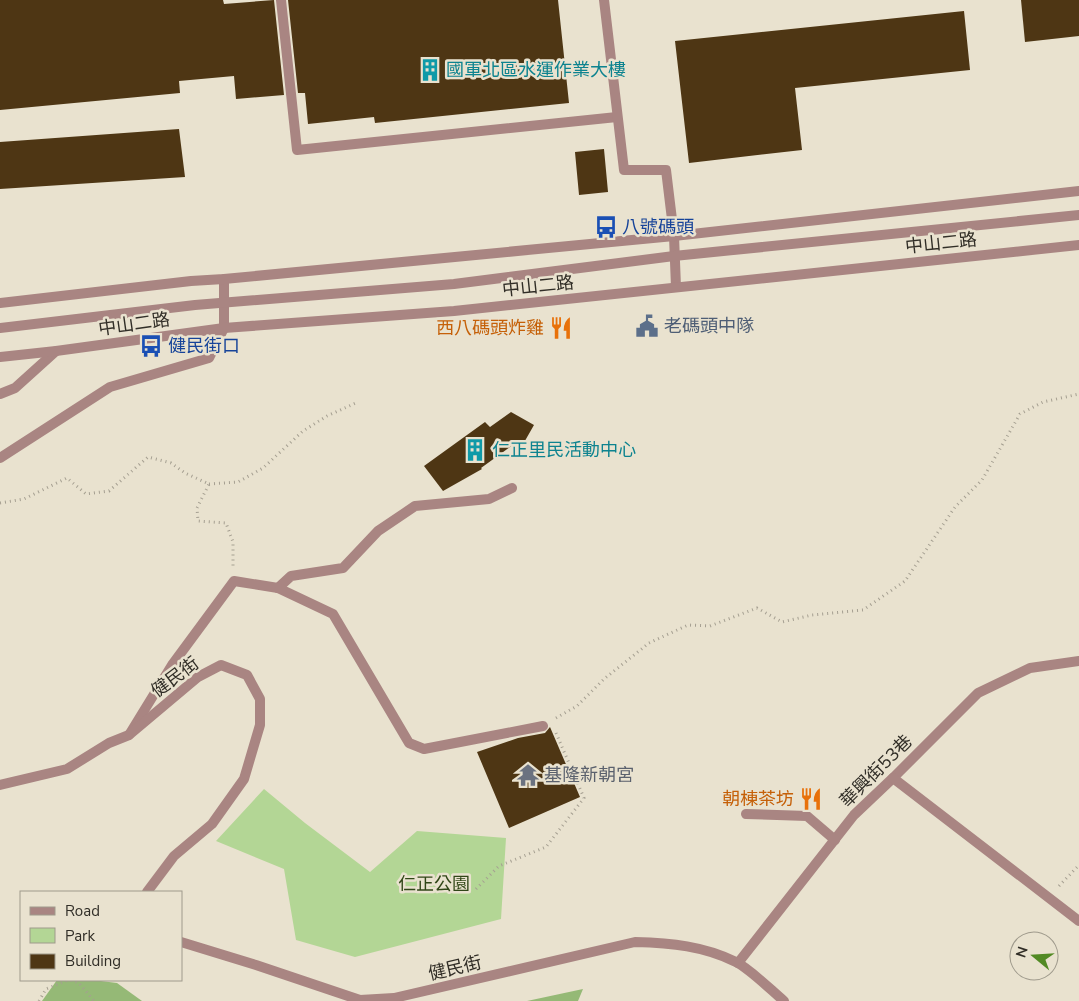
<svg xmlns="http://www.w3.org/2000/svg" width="1079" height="1001" font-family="'Nunito Sans','Noto Sans TC',sans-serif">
  <rect width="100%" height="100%" fill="#e9e2cf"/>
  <!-- green -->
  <path fill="#b3d695" d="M264 789 305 823 370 872 417 831 506 838 501 919 355 957 296 940 284 869 216 841Z"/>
  <!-- forest -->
  <g fill="#95b976">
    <path d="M57 980H93L117 983 142 1001H42Z"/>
    <path d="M583 989 578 1001H527Z"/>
  </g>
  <!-- building -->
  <g fill="#4e3614">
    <path d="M0 0H223L224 4 274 0 284 95 236 99 234 76 179 81 180 93 0 110Z"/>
    <path d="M288 0H558L569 103 375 123 374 117 308 124 305 93H298Z"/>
    <path d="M1021 0H1079V36L1025 42Z"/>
    <path d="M964 11 970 70 795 88 802 150 689 163 675 41Z"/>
    <path d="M179 129 185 177 0 189V142Z"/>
    <path d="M604 149 608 192 579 195 575 152Z"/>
    <path d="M511 412 534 425 522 446 517 442 481 468 482 469 443 491 424 466 485 422 490 427Z"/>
    <path d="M550 727 580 797 509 828 477 752 518 738 545 733Z"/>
  </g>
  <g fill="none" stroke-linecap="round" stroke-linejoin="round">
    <!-- path -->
    <g stroke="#a59f91" stroke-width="3" stroke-dasharray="1 4" stroke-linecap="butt">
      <path d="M209 484 238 482 263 468 303 431 327 416 358 402"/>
      <path d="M0 503 24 499 67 478 86 494 109 491 148 457 171 463 185 473 209 484 197 508 198 521 226 523 233 542V566"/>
      <path d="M556 718 577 706 604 679 649 643 688 625 710 626 757 608 782 622 812 615 863 610 905 581 955 507 982 480 1020 414 1043 402 1079 394"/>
      <path d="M1059 886 1079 865"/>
      <path d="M476 889 499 866 546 847 584 798 556 733"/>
      <path d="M71 980 79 983 94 1001"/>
      <path d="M39 1001 46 989 68 980"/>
    </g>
    <!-- service -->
    <g stroke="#a98582" stroke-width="10">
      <path d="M281 0 297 150 617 117"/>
      <path d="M604 0 624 170H666L674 236 676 287"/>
      <path d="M0 394 15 388 56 351"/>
      <path d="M738 963 854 815 893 778 978 693 1030 668 1079 661"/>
    </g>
    <!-- minor -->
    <g stroke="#a98582" stroke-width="10">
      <path d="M0 458 110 387 209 358 224 328V279"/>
      <path d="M278 588 291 576 343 568 378 531 415 506 489 499 512 488"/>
      <path d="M129 735 172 665 234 581 278 588 333 614 409 743 424 749 543 726"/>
      <path d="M893 778 1079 921"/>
      <path d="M0 785 67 769 109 743 129 735 198 677 221 665 247 675 260 699V725L244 779 212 824 174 856 147 892"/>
      <path d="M746 814 807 816 835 840"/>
      <path d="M181 942 256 965 360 1000 394 998 635 942C671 943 704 946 736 962 750 969 771 990 784 1001"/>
    </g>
    <!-- tertiary -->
    <g stroke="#a98582" stroke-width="10">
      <path d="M0 303 191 281 224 279 674 236 1079 191"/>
      <path d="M0 328 195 305 454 284 674 256 1079 215"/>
      <path d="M0 357 56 351 224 328 454 311 1079 245"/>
    </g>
  </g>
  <!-- icons -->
  <defs>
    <symbol id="building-bare" viewBox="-9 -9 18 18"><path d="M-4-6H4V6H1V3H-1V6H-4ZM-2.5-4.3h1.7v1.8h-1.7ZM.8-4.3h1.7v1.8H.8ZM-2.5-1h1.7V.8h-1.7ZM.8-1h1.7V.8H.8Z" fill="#0f9aa8" stroke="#e9e2cf" stroke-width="2.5" paint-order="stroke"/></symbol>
    <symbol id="bus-bare" viewBox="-9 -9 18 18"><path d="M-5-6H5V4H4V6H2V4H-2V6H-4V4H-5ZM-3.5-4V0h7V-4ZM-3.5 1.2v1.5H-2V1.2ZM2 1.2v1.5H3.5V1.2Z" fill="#1a4fb4" stroke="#e9e2cf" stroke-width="2.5" paint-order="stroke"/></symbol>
    <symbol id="civic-bare" viewBox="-9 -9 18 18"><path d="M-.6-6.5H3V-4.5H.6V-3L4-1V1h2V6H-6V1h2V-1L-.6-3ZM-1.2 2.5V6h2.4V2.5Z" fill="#5c6f8a" stroke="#e9e2cf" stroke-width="2.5" paint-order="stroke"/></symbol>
    <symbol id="restaurant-bare" viewBox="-9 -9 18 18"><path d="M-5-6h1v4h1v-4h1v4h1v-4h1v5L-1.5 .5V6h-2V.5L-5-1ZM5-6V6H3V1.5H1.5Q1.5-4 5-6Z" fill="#e8710a" stroke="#e9e2cf" stroke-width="2.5" paint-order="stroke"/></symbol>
    <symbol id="temple-bare" viewBox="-9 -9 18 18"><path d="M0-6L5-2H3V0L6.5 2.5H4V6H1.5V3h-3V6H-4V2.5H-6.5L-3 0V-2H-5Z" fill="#6b7280" stroke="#e9e2cf" stroke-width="2.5" paint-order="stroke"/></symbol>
  </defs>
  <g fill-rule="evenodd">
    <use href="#building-bare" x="414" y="54" width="32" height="32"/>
    <use href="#bus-bare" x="590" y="211" width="32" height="32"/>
    <use href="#civic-bare" x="631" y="310" width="32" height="32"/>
    <use href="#restaurant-bare" x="545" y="312" width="32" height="32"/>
    <use href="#bus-bare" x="135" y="330" width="32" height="32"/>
    <use href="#building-bare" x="459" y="434" width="32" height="32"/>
    <use href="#temple-bare" x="512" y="759" width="32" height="32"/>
    <use href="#restaurant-bare" x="795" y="783" width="32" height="32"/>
  </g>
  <g text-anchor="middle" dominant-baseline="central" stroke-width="5" stroke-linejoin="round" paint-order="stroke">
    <!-- culture labels -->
    <g font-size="18" fill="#0d838f" stroke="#e9e2cf" text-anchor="start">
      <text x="446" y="70">國軍北區水運作業大樓</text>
      <text x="492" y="450">仁正里民活動中心</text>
    </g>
    <!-- transit labels -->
    <g font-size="18" fill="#164399" stroke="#e9e2cf" text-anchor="start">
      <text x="622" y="227">八號碼頭</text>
      <text x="168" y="346">健民街口</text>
    </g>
    <!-- street labels -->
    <g font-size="18" fill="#312e27" stroke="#e9e2cf">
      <text transform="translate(941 243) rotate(-6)">中山二路</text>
      <text transform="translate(538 286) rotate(-6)">中山二路</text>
      <text transform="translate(134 324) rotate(-8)">中山二路</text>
      <text transform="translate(175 677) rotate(-37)">健民街</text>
      <text transform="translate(876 771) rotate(-45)">華興街53巷</text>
      <text transform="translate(455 968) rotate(-13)">健民街</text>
    </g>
    <!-- service labels -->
    <g font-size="18" fill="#4e5e75" stroke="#e9e2cf" text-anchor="start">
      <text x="664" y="326">老碼頭中隊</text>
    </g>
    <!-- food labels -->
    <g font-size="18" fill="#c56008" stroke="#e9e2cf" text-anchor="end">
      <text x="544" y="328">西八碼頭炸雞</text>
      <text x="794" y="799">朝棟茶坊</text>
    </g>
    <!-- worship labels -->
    <g font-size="18" fill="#5b616d" stroke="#e9e2cf" text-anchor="start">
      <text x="544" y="775">基隆新朝宮</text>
    </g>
    <!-- park labels -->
    <g font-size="18" fill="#304617" stroke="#e9e2cf">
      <text x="434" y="884">仁正公園</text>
    </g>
  </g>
  <!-- legend -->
  <rect x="20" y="891" width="162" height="90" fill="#e9e2cf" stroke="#9f9a8c"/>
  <rect x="30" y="907" width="25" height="8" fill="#a98582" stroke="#9f9a8c"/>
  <text x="65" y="916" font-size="15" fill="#312e27">Road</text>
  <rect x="30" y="928" width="25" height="15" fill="#b3d695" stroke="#9f9a8c"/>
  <text x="65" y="941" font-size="15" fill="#312e27">Park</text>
  <rect x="30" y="954" width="25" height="15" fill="#4e3614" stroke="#9f9a8c"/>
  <text x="65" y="966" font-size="15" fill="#312e27">Building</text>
  <!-- north arrow -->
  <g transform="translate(1034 956) rotate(288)"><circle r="24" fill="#e9e2cf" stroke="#9f9a8c"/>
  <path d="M0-4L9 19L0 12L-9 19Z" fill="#528a24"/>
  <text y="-8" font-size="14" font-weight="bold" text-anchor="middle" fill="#312e27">N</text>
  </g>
</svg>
